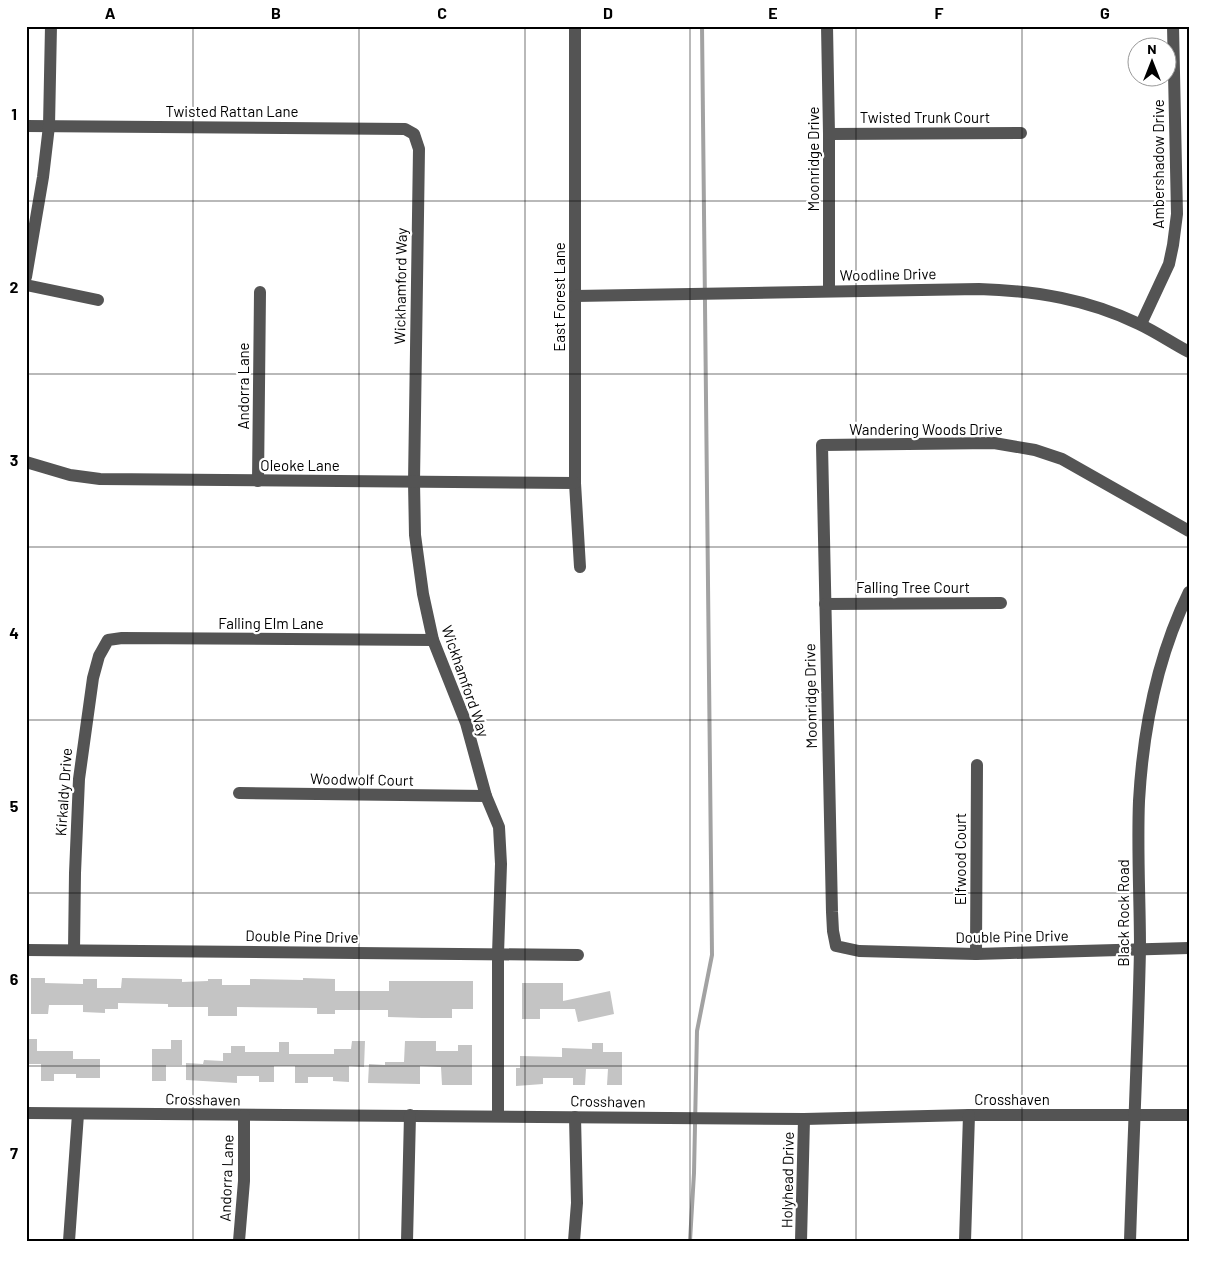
<svg xmlns="http://www.w3.org/2000/svg" width="1215" height="1267" font-family="Barlow,sans-serif">
  <rect width="100%" height="100%" fill="#fff"/>
  <g fill="none" stroke-linecap="round" stroke-linejoin="round">
    <!-- stream -->
    <path stroke="#a2a2a2" stroke-width="4" d="M690 1241 694 1173 697 1031 712 955 702 26"/>
  </g>
  <!-- building -->
  <g fill="#c4c4c4">
    <path d="M31 978H45V983L83 984V979H97V988H121L122 978 182 979V982L208 981V979H222V985H250V979L303 980V978L335 979V991H389V981H473V1009H452V1018H422L388 1017V1010H335V1014H317V1008L237 1007V1016H208V1007H168V1004L118 1003V1009H105V1013L83 1012V1005H49L48 1014H31Z"/>
    <path d="M522 983H563V1001L610 991 614 1014 578 1022 575 1009H540V1019H522Z"/>
    <path d="M26 1039H37V1051H73V1059H100V1078H76V1074H54V1081H41V1064H26Z"/>
    <path d="M171 1040H182V1065H166V1081H152V1049H171Z"/>
    <path d="M352 1041H365L364 1067 349 1066V1082L333 1081V1077H308V1083H295V1066H274V1082H259V1076H237V1083L186 1080V1063L203 1064 204 1060 223 1061V1053H231V1046H245V1052H279V1042H289V1054H334V1049H351Z"/>
    <path d="M405 1041H436V1051H458V1045H472V1085H442L441 1067 420 1066V1084L368 1083 369 1064 385 1065V1062H404Z"/>
    <path d="M592 1043H603V1052H622V1085H607L608 1069H586L585 1085H573V1078H543V1084L516 1086V1068H520V1056L562 1057V1048L592 1049Z"/>
  </g>
  <g fill="none" stroke-linecap="round" stroke-linejoin="round">
    <!-- minor -->
    <g stroke="#545454" stroke-width="12">
      <path d="M575 26V483L580 567"/>
      <path d="M827 26 829 134V291"/>
      <path d="M26 126 405 129 414 134 419 149 414 482 415 535 423 594 433 640 466 723 486 796 499 827 501 864 498 954V1116"/>
      <path d="M829 134 1021 133"/>
      <path d="M26 277 43 177 49 126 51 26"/>
      <path d="M26 285 98 300"/>
      <path d="M575 296 979 289C1037 291 1087 299 1139 324 1156 332 1172 343 1189 352"/>
      <path d="M1141 324 1169 264 1173 245 1177 214 1173 26"/>
      <path d="M26 462 70 475 100 479 575 483"/>
      <path d="M258 481 260 292"/>
      <path d="M1189 531 1062 459 1035 450 994 443 822 445 832 912 833 931 836 946 859 951 976 954 1189 948"/>
      <path d="M825 604 1001 603"/>
      <path d="M239 793 486 796"/>
      <path d="M26 950 578 955"/>
      <path d="M74 950 75 873 79 779 93 678 99 656 108 640 122 638 433 640"/>
      <path d="M976 954 977 765"/>
      <path d="M26 1113 804 1119 969 1115H1189"/>
      <path d="M69 1241 78 1114"/>
      <path d="M239 1241 244 1181V1115"/>
      <path d="M407 1241 410 1115"/>
      <path d="M574 1241 577 1203 575 1117"/>
      <path d="M801 1241 804 1119"/>
      <path d="M965 1241 969 1115"/>
      <path d="M1130 1241C1133 1144 1138 1046 1140 949 1140 900 1137 850 1139 801 1143 730 1157 657 1189 592"/>
    </g>
  </g>
  <!-- grid -->
  <path fill="none" stroke="#000" stroke-width="1" stroke-opacity="0.55" d="M193 26V1241M359 26V1241M525 26V1241M690 26V1241M856 26V1241M1022 26V1241M26 201H1189M26 374H1189M26 547H1189M26 720H1189M26 893H1189M26 1066H1189"/>
  <g text-anchor="middle" dominant-baseline="central" stroke-width="4.5" stroke-linejoin="round" paint-order="stroke">
    <!-- street labels -->
    <g font-size="15" fill="#000" stroke="#fff">
      <text x="232" y="111">Twisted Rattan Lane</text>
      <text x="925" y="117">Twisted Trunk Court</text>
      <text transform="translate(813 159) rotate(-90)">Moonridge Drive</text>
      <text transform="translate(1158 164) rotate(-90)">Ambershadow Drive</text>
      <text transform="translate(888 274) rotate(-1)">Woodline Drive</text>
      <text transform="translate(400 286) rotate(-89)">Wickhamford Way</text>
      <text transform="translate(559 297) rotate(-90)">East Forest Lane</text>
      <text transform="translate(243 386) rotate(-90)">Andorra Lane</text>
      <text x="926" y="429">Wandering Woods Drive</text>
      <text x="300" y="465">Oleoke Lane</text>
      <text x="913" y="587">Falling Tree Court</text>
      <text x="271" y="623">Falling Elm Lane</text>
      <text transform="translate(466 681) rotate(71)">Wickhamford Way</text>
      <text transform="translate(810 696) rotate(-91)">Moonridge Drive</text>
      <text transform="translate(362 779) rotate(1)">Woodwolf Court</text>
      <text transform="translate(63 792) rotate(-86)">Kirkaldy Drive</text>
      <text transform="translate(960 859) rotate(-90)">Elfwood Court</text>
      <text transform="translate(1123 913) rotate(-90)">Black Rock Road</text>
      <text transform="translate(302 936) rotate(1)">Double Pine Drive</text>
      <text transform="translate(1012 936) rotate(-1)">Double Pine Drive</text>
      <text transform="translate(203 1099) rotate(1)">Crosshaven</text>
      <text x="1012" y="1099">Crosshaven</text>
      <text transform="translate(608 1101) rotate(1)">Crosshaven</text>
      <text transform="translate(226 1178) rotate(-88)">Andorra Lane</text>
      <text transform="translate(787 1180) rotate(-89)">Holyhead Drive</text>
    </g>
  </g>
  <!-- border -->
  <rect width="1215" height="1267" fill="none" stroke="#ffffff" stroke-width="55"/>
  <!-- north arrow -->
  <g transform="translate(1152 62)"><circle r="24" fill="#ffffff" stroke="#999999"/>
  <path d="M0-4L9 19L0 12L-9 19Z" fill="#000000"/>
  <text y="-8" font-size="14" font-weight="bold" text-anchor="middle" fill="#000000">N</text>
  </g>
  <rect x="28" y="28" width="1160" height="1212" fill="none" stroke="#000" stroke-width="2"/>
  <g font-size="16" text-anchor="middle" font-weight="bold" fill="#000">
    <text x="110" y="19">A</text>
    <text x="276" y="19">B</text>
    <text x="442" y="19">C</text>
    <text x="608" y="19">D</text>
    <text x="773" y="19">E</text>
    <text x="939" y="19">F</text>
    <text x="1105" y="19">G</text>
    <text x="14" y="120">1</text>
    <text x="14" y="293">2</text>
    <text x="14" y="466">3</text>
    <text x="14" y="639">4</text>
    <text x="14" y="812">5</text>
    <text x="14" y="985">6</text>
    <text x="14" y="1159">7</text>
  </g>
</svg>
